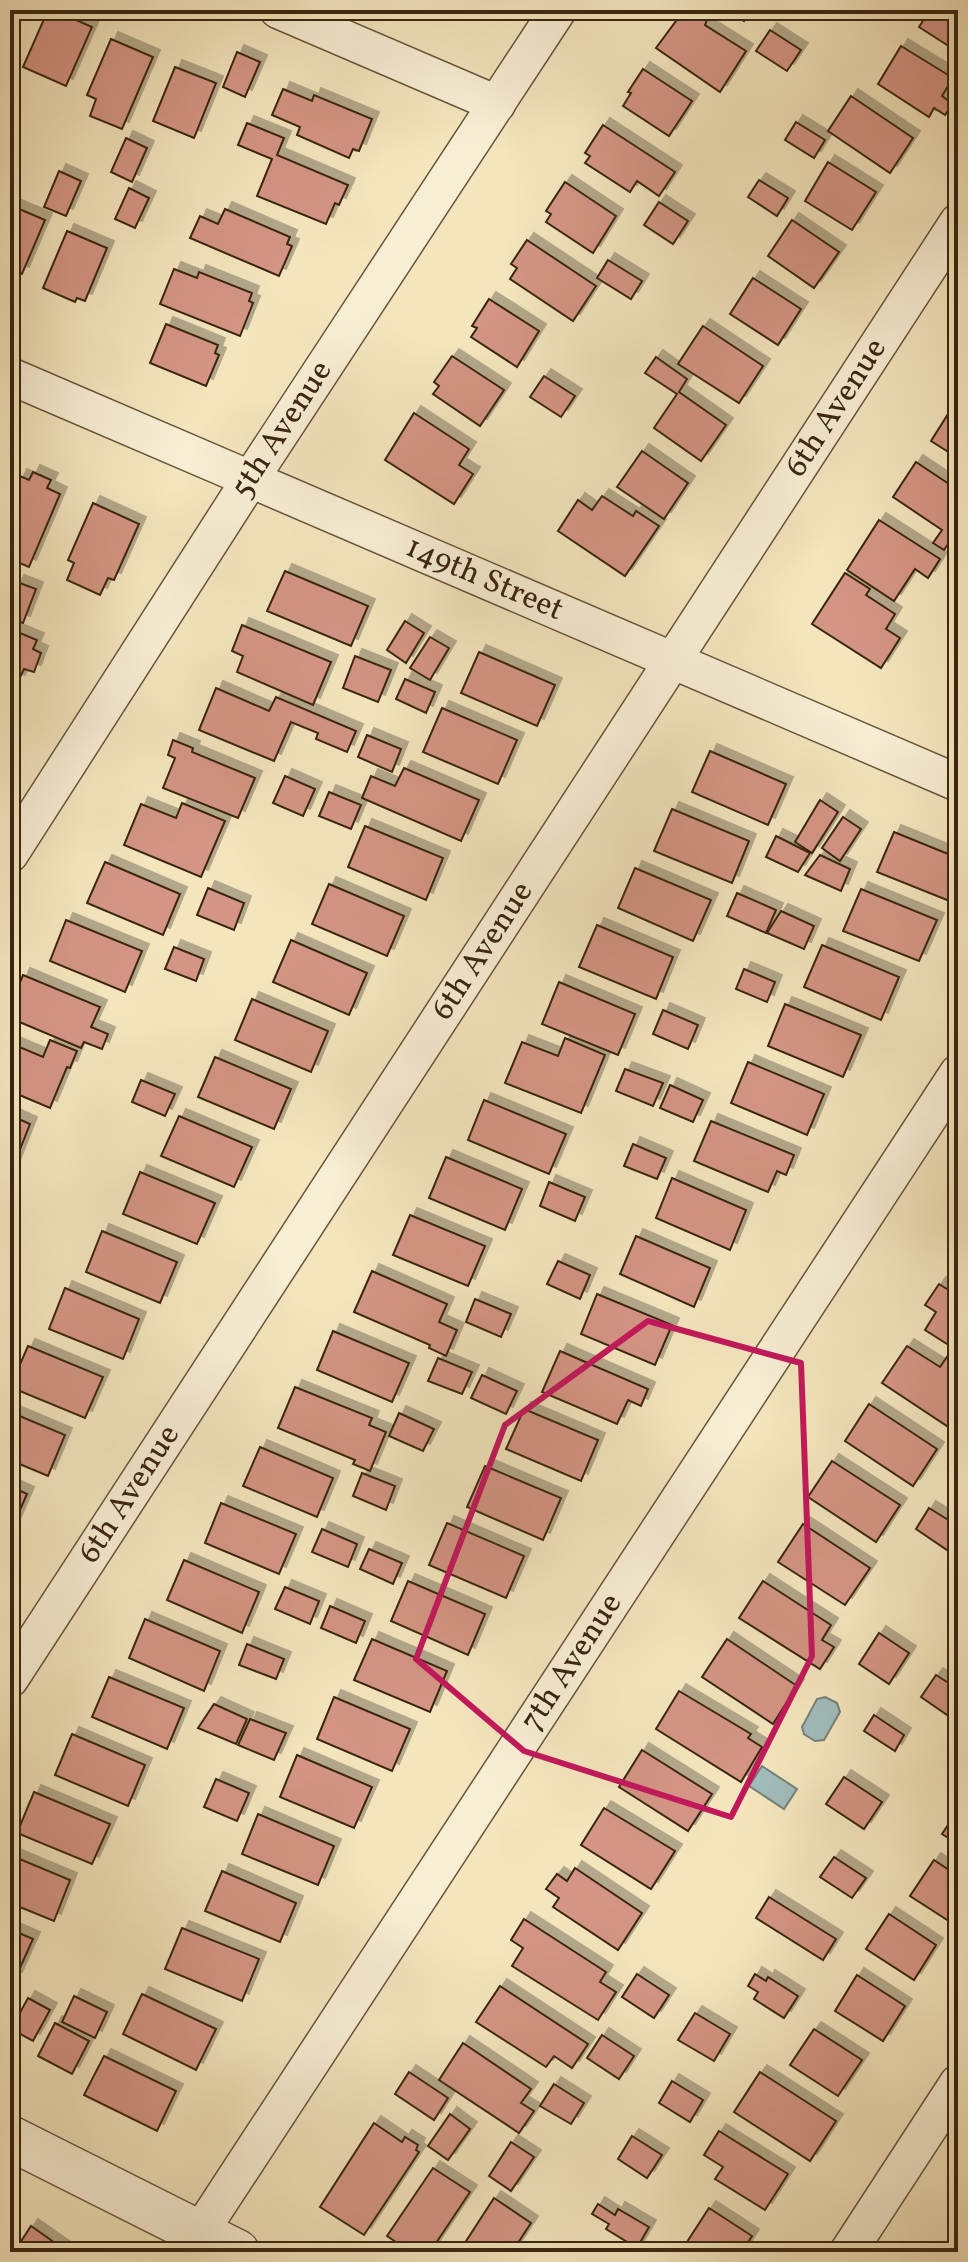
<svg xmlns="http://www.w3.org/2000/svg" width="968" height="2262" font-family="Vollkorn,serif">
  <defs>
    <filter id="shadow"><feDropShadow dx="7" dy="-7" stdDeviation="0" flood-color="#0004"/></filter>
  </defs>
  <rect width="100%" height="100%" fill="#f4e5bd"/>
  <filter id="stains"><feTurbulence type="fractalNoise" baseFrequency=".0025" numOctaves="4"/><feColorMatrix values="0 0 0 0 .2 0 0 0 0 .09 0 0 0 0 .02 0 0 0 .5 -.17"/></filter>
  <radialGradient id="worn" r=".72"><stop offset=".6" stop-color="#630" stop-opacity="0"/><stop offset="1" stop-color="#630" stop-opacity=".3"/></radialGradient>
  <!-- water -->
  <g fill="#a0bcbb" stroke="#778077" stroke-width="2">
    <path d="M825 1697 837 1703 840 1712 824 1740 815 1741 804 1734 802 1727 817 1699Z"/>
    <path d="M762 1766 797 1789 784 1809 749 1786Z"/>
  </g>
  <!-- building -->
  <g fill="#d49584" stroke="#3a2511" stroke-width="2" filter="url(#shadow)">
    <path d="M48 10H54L92 27 66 86 23 67Z"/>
    <path d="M687 10H692L707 20 705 25 746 51 720 92 656 48 679 17 682 18Z"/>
    <path d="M727 10H751L744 21Z"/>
    <path d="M930 10H958V52L919 27Z"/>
    <path d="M770 30 801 50 787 71 756 51Z"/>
    <path d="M111 39 153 57 122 129 90 116 96 99 87 95Z"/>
    <path d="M901 46 953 78 942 96 953 104 945 115 934 108 929 117 878 84Z"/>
    <path d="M237 52 260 62 245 97 223 87Z"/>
    <path d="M175 67 216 83 194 138 153 121Z"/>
    <path d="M643 69 692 101 669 136 623 106 631 93 628 92Z"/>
    <path d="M283 89 312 101 314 95 372 119 359 151 353 149 349 158 297 135 300 127 272 115Z"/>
    <path d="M851 96 913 138 890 173 828 131Z"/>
    <path d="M796 122 825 140 814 158 785 140Z"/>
    <path d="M247 123 284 138 277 155 348 185 339 205 335 203 326 224 257 196 272 159 238 145Z"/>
    <path d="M603 125 675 172 659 196 637 181 630 192 585 163 590 156 585 153Z"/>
    <path d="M126 138 147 148 132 182 111 172Z"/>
    <path d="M828 162 876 192 852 230 805 201Z"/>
    <path d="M59 171 81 181 66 216 44 207Z"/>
    <path d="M759 180 788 198 777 216 748 197Z"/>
    <path d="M565 182 616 216 593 253 546 222 551 214 546 211Z"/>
    <path d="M129 188 149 198 135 228 115 219Z"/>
    <path d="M659 202 688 221 673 244 644 225Z"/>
    <path d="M10 205 45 220 22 274 14 270 12 275Z"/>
    <path d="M225 209 290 237 287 244 292 246 279 276 190 238 200 216 218 224Z"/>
    <path d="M792 220 839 252 814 288 768 256Z"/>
    <path d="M67 231 107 248 85 301 77 298 75 302 43 288Z"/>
    <path d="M527 240 596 286 573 321 510 279 517 268 511 264Z"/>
    <path d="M608 260 642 281 631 299 597 278Z"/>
    <path d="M174 269 197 278 199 272 252 293 249 301 253 303 240 336 160 304Z"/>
    <path d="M753 278 801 309 778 345 730 314Z"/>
    <path d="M489 299 539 331 517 367 471 337 477 328 472 326Z"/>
    <path d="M166 324 218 345 215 353 219 355 206 386 150 363Z"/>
    <path d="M703 326 763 366 739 403 678 364Z"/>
    <path d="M452 356 504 390 480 426 433 394 439 386 434 382Z"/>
    <path d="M656 357 687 379 679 392 726 425 701 461 654 428 677 394 645 373Z"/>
    <path d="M544 376 575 396 561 417 530 397Z"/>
    <path d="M955 403 958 405V458L931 441Z"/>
    <path d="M414 413 469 449 459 465 473 474 454 504 385 460Z"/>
    <path d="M642 451 688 483 664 519 617 487Z"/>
    <path d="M916 462 958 490V530L944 550 933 543 942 530 893 497Z"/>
    <path d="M33 472 51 480 47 488 60 494 29 567 10 559V500L20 476 29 480Z"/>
    <path d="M602 496 633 516 636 511 659 526 625 576 558 531 578 500 592 510Z"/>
    <path d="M93 503 139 524 114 580 108 578 100 595 67 580 74 563 68 560Z"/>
    <path d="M879 520 940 559 928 578 915 569 894 601 847 570Z"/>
    <path d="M285 571 368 606 351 646 267 611Z"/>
    <path d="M845 573 870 589 866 595 895 614 886 629 900 638 881 668 812 624Z"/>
    <path d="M17 582 36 589 23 623 10 618V601Z"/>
    <path d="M405 621 424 633 406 663 387 650Z"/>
    <path d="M242 625 331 662 313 705 237 672 243 656 232 651Z"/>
    <path d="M10 629 37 640 33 649 41 653 34 672 24 669 18 682 10 678Z"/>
    <path d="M430 637 449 648 430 680 410 668Z"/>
    <path d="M479 652 555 685 537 726 461 693Z"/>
    <path d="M355 656 391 670 378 702 343 688Z"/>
    <path d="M405 679 435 692 426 713 396 699Z"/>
    <path d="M216 688 269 711 276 697 356 731 347 752 316 739 318 733 291 722 274 761 199 730Z"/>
    <path d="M442 708 517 740 498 784 423 752Z"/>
    <path d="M367 735 401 749 392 772 358 757Z"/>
    <path d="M173 740 193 748 192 752 255 778 238 818 163 788 175 758 168 755Z"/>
    <path d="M710 751 786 784 768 825 692 792Z"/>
    <path d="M404 768 479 800 461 841 362 798 371 776 395 786Z"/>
    <path d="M285 776 315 789 303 816 273 803Z"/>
    <path d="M329 792 361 805 351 829 319 816Z"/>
    <path d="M820 800 838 812 812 853 795 842Z"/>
    <path d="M182 803 225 821 201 877 124 845 141 804 176 818Z"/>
    <path d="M672 809 749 841 732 883 654 851Z"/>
    <path d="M843 817 861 829 840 861 822 848Z"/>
    <path d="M365 826 443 858 426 900 348 867Z"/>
    <path d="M894 832 958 858 957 904 877 872Z"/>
    <path d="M776 836 810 853 798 872 766 857Z"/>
    <path d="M820 855 850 869 841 891 805 875Z"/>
    <path d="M105 862 180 894 163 935 87 903Z"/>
    <path d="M635 868 711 900 693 941 618 908Z"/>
    <path d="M329 884 404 916 387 956 312 924Z"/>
    <path d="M208 888 244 903 234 930 197 915Z"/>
    <path d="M861 889 937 920 919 961 843 931Z"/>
    <path d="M737 893 776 910 766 933 727 916Z"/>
    <path d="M781 911 814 926 804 949 767 933Z"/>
    <path d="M66 920 142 951 125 992 50 961Z"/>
    <path d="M597 925 673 957 656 999 579 967Z"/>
    <path d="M291 940 367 973 349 1015 273 982Z"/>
    <path d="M822 945 899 977 881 1020 804 987Z"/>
    <path d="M174 947 204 959 196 981 165 969Z"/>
    <path d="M744 969 775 982 767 1002 736 989Z"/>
    <path d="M23 975 100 1007 91 1027 108 1034 102 1049 84 1042 81 1048 10 1018V1007Z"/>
    <path d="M559 982 635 1014 618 1055 542 1024Z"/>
    <path d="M252 999 328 1031 311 1072 235 1040Z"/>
    <path d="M785 1004 861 1035 843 1077 768 1046Z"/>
    <path d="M663 1010 698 1025 688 1049 653 1034Z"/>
    <path d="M565 1038 605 1055 581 1113 505 1083 522 1042 558 1056Z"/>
    <path d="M50 1040 77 1051 70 1068 67 1067 50 1108 10 1091V1043L43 1057Z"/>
    <path d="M215 1057 291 1089 274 1129 198 1097Z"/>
    <path d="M748 1062 824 1094 807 1135 731 1103Z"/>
    <path d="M625 1069 663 1083 653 1106 616 1091Z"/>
    <path d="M141 1080 175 1094 165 1116 132 1102Z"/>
    <path d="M670 1085 703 1100 693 1122 660 1108Z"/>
    <path d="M484 1100 566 1134 549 1174 468 1140Z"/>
    <path d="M10 1115 30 1124 13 1167 10 1166Z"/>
    <path d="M179 1116 252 1147 234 1187 161 1156Z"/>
    <path d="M711 1121 794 1155 786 1175 777 1171 768 1192 694 1161Z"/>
    <path d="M633 1144 666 1158 657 1179 624 1166Z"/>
    <path d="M446 1157 522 1189 505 1230 429 1198Z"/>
    <path d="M140 1172 215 1203 197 1244 123 1214Z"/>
    <path d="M672 1178 746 1210 730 1250 656 1218Z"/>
    <path d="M549 1182 585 1197 575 1221 540 1206Z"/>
    <path d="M410 1215 485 1246 468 1286 393 1255Z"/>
    <path d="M102 1231 177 1262 160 1303 86 1272Z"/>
    <path d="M636 1236 710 1268 694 1307 620 1274Z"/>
    <path d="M558 1261 590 1275 580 1299 547 1284Z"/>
    <path d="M372 1271 447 1304 439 1322 457 1330 446 1356 429 1348 430 1345 354 1312Z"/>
    <path d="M939 1284 958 1296V1351L925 1330 936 1312 925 1305Z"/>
    <path d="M65 1288 139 1319 123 1359 49 1329Z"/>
    <path d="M597 1294 672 1325 655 1365 581 1334Z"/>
    <path d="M475 1299 511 1314 501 1337 466 1322Z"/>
    <path d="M333 1331 409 1363 392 1402 317 1370Z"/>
    <path d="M28 1346 103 1377 85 1418 10 1387Z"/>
    <path d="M907 1346 940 1367 949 1354 958 1360V1416L950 1428 882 1383Z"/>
    <path d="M560 1351 648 1389 641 1406 628 1400 617 1424 542 1392Z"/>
    <path d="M438 1358 472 1372 462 1394 428 1381Z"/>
    <path d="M482 1375 517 1391 506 1414 471 1398Z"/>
    <path d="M295 1387 372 1418 369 1425 386 1432 370 1471 353 1464 355 1460 278 1428Z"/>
    <path d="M869 1404 937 1449 913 1486 845 1441Z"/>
    <path d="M524 1409 598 1440 581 1481 506 1449Z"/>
    <path d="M10 1412 65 1435 48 1476 10 1460Z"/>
    <path d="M399 1413 434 1429 423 1451 389 1436Z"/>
    <path d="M260 1447 333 1478 317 1517 243 1486Z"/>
    <path d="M958 1452V1474L948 1467Z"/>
    <path d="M832 1461 900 1505 876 1542 808 1497Z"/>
    <path d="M485 1466 561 1498 543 1540 467 1507Z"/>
    <path d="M362 1473 395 1486 386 1510 353 1496Z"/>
    <path d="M10 1486 27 1494 10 1533Z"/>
    <path d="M221 1503 296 1534 279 1574 205 1543Z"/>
    <path d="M929 1508 958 1526V1534L947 1550 916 1529Z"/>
    <path d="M447 1523 524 1556 506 1598 429 1565Z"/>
    <path d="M803 1524 870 1568 845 1605 778 1562Z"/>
    <path d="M322 1529 357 1544 348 1567 312 1552Z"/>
    <path d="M369 1549 402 1563 393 1584 360 1569Z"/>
    <path d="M184 1560 259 1592 242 1633 167 1600Z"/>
    <path d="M408 1581 485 1614 468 1655 391 1621Z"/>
    <path d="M763 1581 831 1625 822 1640 834 1647 820 1669 739 1618Z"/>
    <path d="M285 1587 319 1601 310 1624 275 1609Z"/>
    <path d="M330 1606 365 1621 356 1643 321 1628Z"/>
    <path d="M145 1619 220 1651 204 1691 129 1658Z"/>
    <path d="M879 1633 909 1653 889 1684 859 1664Z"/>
    <path d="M372 1639 447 1671 430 1712 354 1680Z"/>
    <path d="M727 1639 797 1686 773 1724 702 1677Z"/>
    <path d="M247 1644 284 1659 276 1679 239 1665Z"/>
    <path d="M936 1675 958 1689V1711L953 1719 921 1697Z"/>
    <path d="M109 1677 184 1708 167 1749 92 1717Z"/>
    <path d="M679 1691 751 1734 748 1738 762 1747 741 1782 656 1729Z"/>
    <path d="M334 1697 410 1729 392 1771 317 1739Z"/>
    <path d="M214 1704 247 1719 236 1744 198 1728Z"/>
    <path d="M874 1715 904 1735 895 1751 864 1731Z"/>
    <path d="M250 1719 286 1733 274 1760 238 1745Z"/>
    <path d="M72 1734 145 1765 128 1806 55 1775Z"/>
    <path d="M642 1750 712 1794 688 1831 619 1787Z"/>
    <path d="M297 1755 372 1787 354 1828 280 1797Z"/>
    <path d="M844 1777 882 1802 864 1829 826 1804Z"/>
    <path d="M216 1779 249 1793 237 1821 204 1807Z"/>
    <path d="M34 1792 110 1824 92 1864 17 1833Z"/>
    <path d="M604 1808 675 1851 651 1889 581 1845Z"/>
    <path d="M958 1810V1844L942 1834Z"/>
    <path d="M258 1814 334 1846 318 1885 242 1854Z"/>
    <path d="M10 1855 70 1880 54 1921 10 1903Z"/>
    <path d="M834 1857 866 1878 852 1898 820 1877Z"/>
    <path d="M934 1860 958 1876V1927L910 1896Z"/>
    <path d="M575 1868 642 1913 618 1950 553 1907 559 1898 546 1889 557 1874 567 1881Z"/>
    <path d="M222 1871 296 1903 280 1942 205 1911Z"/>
    <path d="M769 1897 836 1939 823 1960 756 1918Z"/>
    <path d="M889 1914 936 1945 914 1980 866 1949Z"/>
    <path d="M524 1919 606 1972 600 1982 616 1992 598 2020 512 1966 523 1948 511 1940Z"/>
    <path d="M182 1928 259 1959 242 2001 165 1969Z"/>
    <path d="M10 1929 33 1939 15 1979 10 1977Z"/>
    <path d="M637 1974 669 1995 654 2018 622 1997Z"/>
    <path d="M755 1974 766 1981 768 1977 798 1996 784 2018 754 1999 758 1992 748 1986Z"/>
    <path d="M857 1975 905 2006 883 2041 835 2011Z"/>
    <path d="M500 1986 588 2044 572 2068 554 2056 546 2067 476 2022Z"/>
    <path d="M142 1994 216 2029 196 2070 123 2034Z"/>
    <path d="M74 1996 107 2012 95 2038 62 2022Z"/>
    <path d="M28 1998 50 2010 33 2041 11 2029Z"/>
    <path d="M695 2013 730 2034 714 2061 678 2040Z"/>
    <path d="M55 2023 89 2041 72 2074 38 2056Z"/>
    <path d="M814 2029 862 2060 838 2096 790 2065Z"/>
    <path d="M602 2035 634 2056 619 2079 587 2058Z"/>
    <path d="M463 2043 531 2089 521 2103 534 2111 519 2133 439 2080Z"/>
    <path d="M104 2056 176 2091 157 2131 84 2095Z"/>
    <path d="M409 2072 448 2098 434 2120 395 2094Z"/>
    <path d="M760 2072 836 2121 810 2161 734 2112Z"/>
    <path d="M672 2081 703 2100 690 2122 659 2103Z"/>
    <path d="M554 2084 584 2103 571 2124 540 2106Z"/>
    <path d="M450 2114 470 2129 448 2160 428 2146Z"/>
    <path d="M374 2123 402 2142 405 2137 418 2145 416 2150 419 2152 364 2235 320 2207Z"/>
    <path d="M719 2131 788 2174 765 2210 715 2179 723 2167 704 2155Z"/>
    <path d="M632 2136 662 2155 647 2178 618 2159Z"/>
    <path d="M511 2142 534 2157 511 2191 489 2176Z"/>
    <path d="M433 2168 470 2192 430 2252H411L387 2236Z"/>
    <path d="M494 2198 531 2223 512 2252H459Z"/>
    <path d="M598 2204 615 2215 618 2209 649 2227 637 2248 606 2229 609 2224 592 2214Z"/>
    <path d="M709 2208 752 2236 742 2252H703L687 2242Z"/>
    <path d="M31 2226 68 2252H14Z"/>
  </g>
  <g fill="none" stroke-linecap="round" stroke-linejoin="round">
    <defs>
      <g id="minor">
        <path d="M278 10 497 104"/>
        <path id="s1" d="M10 376 958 783"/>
        <path id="s2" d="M10 854 251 478 558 10"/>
        <path id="s3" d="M10 1679 958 222"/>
        <path id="s4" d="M187 2252 958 1073"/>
        <path d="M848 2252 958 2083"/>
      </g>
      <path id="tertiary" d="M10 2138 237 2252"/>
    </defs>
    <!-- minor casing -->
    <use href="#minor" stroke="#68553c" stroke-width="39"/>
    <!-- tertiary casing -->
    <use href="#tertiary" stroke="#68553c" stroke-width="47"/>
    <!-- minor -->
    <use href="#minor" stroke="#f8eed4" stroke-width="36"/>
    <!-- tertiary -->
    <use href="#tertiary" stroke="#f8eed4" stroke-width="44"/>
  </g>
  <!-- marked area -->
  <path fill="none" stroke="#c2185b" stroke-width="6" stroke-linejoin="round" d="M648 1321 801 1363 812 1656 731 1817 524 1751 416 1659 505 1425Z"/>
  <g text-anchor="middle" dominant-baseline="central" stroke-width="6" stroke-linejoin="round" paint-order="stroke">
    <!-- street labels -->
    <g font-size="32" fill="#3a2511" stroke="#f8eed4">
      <text stroke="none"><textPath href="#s3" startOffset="1516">6th Avenue</textPath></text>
      <text stroke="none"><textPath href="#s2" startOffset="504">5th Avenue</textPath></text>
      <text stroke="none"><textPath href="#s1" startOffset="516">149th Street</textPath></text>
      <text stroke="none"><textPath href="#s3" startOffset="868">6th Avenue</textPath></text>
      <text stroke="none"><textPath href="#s3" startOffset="220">6th Avenue</textPath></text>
      <text stroke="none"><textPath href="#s4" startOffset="704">7th Avenue</textPath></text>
    </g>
  </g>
  <!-- margin -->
  <rect width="968" height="2262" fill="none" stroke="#f4e5bd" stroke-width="40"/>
  <rect x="12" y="12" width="944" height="2238" fill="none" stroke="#3a2511" stroke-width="4"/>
  <rect x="20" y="20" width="928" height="2222" fill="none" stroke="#3a2511" stroke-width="2"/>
  <rect width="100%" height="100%" filter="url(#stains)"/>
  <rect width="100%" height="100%" fill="url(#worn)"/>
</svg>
